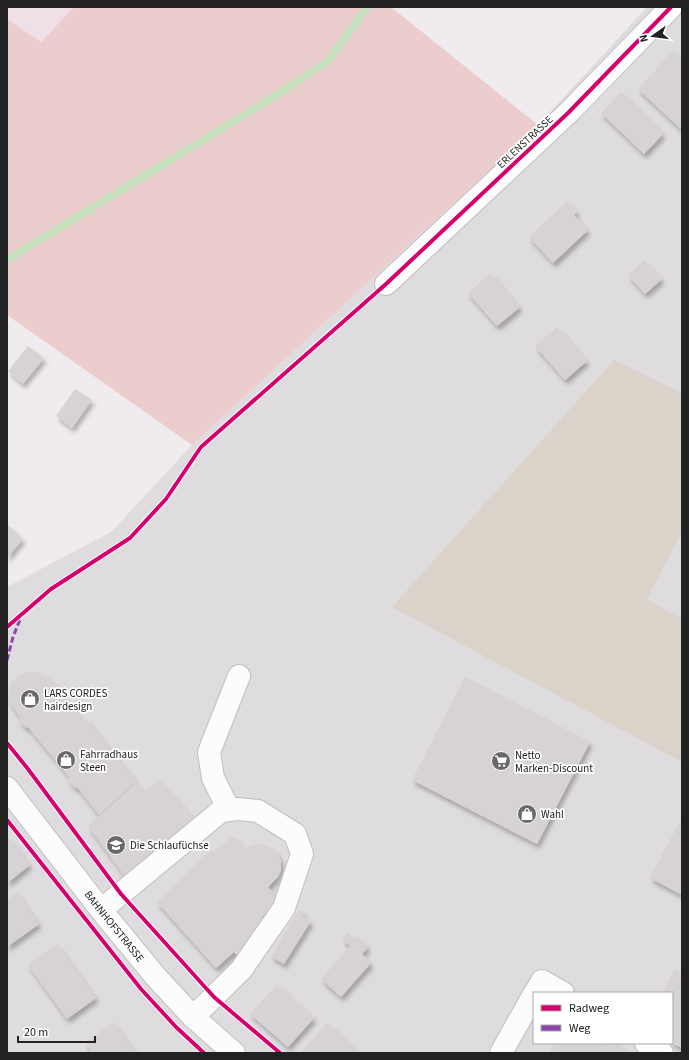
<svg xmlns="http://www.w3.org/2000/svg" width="689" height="1060" font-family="'Source Sans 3',sans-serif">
  <defs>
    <filter id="shadow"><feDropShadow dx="2.5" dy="4.5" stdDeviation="2" flood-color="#0004"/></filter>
  </defs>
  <rect width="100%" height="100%" fill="#f0ebef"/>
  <!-- residential -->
  <path fill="#dfdcdf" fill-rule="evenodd" d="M647 7H682V1053H7V587L111 532 192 445 538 125ZM534 993H672V1043H534Z"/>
  <!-- religious -->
  <g fill="#dedcde">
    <path d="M619 748 682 780V800L637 884 682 910V948L659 993H534V1043H551L545 1053H408L394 1043 484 846 553 879Z"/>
    <path d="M39 803 95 871 87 877 32 809Z"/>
  </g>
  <!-- farmland -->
  <path fill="#efdfe6" d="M7 7H74L41 42 7 19Z"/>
  <!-- grass -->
  <path fill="#eccdcd" d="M74 7H391L538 125 192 445 7 315V19L41 42Z"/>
  <!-- cemetery -->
  <path fill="#dbd3ca" d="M614 360 682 393V532L647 599 682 619V762L392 607Z"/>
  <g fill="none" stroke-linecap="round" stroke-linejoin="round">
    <!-- stream -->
    <path stroke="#c8e1bf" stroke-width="8" d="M7 260 280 93 328 61 367 7"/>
  </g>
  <!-- building -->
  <g fill="#d6d2d6" filter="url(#shadow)">
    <path d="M673 51 682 60V130L638 89Z"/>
    <path d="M621 92 663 134 644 154 601 113Z"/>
    <path d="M567 201 577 212 574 215 588 230 553 263 529 237Z"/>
    <path d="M644 260 662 279 645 294 628 275Z"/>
    <path d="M490 273 520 307 497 326 468 293Z"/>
    <path d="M557 327 587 361 565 380 535 346Z"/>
    <path d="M28 346 44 358 23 384 8 371Z"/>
    <path d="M75 389 92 400 72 428 56 416Z"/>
    <path d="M7 526H9L23 539 7 558Z"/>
    <path d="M32 671 41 673 48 678 83 721 86 719 136 782 99 815 77 787 75 788 68 780 70 778 28 727 26 728 19 720 21 718 10 703 8 694 12 681 19 675Z"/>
    <path d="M465 677 590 742 537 844 412 780Z"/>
    <path d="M159 780 194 820 127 879 88 826 136 783 144 792Z"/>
    <path d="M682 817V895L650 878Z"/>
    <path d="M7 836 30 865 7 883Z"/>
    <path d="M233 836 245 849 252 845 261 844 272 848 278 854 281 861V870L278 877 268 887 280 901 262 917 264 919 249 941 243 947 246 950 238 956 234 952 216 968 157 902 180 881 179 880 212 850 214 852Z"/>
    <path d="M17 893 39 924 7 947V900Z"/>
    <path d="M299 910 304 912 302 916 311 921 284 964 271 956Z"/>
    <path d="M348 933 355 940 358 937 368 947 362 954 371 963 341 997 321 979 350 946 342 939Z"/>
    <path d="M57 944 96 998 67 1019 28 965Z"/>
    <path d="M675 969 682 973V1048L672 1043V993H662Z"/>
    <path d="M277 984 314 1018 288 1047 250 1014Z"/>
    <path d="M113 1022 136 1053H92L85 1043Z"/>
    <path d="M327 1023 360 1053H300Z"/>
    <path d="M555 1043H602L609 1047 612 1043H615L630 1053H549Z"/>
  </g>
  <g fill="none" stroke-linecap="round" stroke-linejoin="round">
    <defs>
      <g id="minor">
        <path d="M386 284 568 113 671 7"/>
        <path id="s1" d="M7 788 101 910 156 977 193 1017 234 1053"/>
        <path d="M229 810 213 778 209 752 239 676"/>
        <path d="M101 910 221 811 237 809 258 811 295 834 302 854 284 908 241 970 193 1017"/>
        <path d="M535 993 542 981 563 993"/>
        <path d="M646 1043 662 1053"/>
        <path d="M501 1053 534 994"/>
      </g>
    </defs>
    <!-- minor casing -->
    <use href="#minor" stroke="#c0bec0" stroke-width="24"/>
    <!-- minor -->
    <use href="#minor" stroke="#fdfcfd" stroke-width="22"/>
    <!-- quiet -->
    <path stroke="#8e44ad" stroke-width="3" stroke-dasharray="6 3" stroke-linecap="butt" d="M7 660 13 637 21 617"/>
    <defs>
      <g id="cycleway">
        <path d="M7 627 51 589 130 538 166 499 201 447 386 284 568 113 671 7"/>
        <path d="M7 743 28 769 121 894 214 997 280 1053"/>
        <path d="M7 820 141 989 176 1027 204 1053"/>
      </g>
    </defs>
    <!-- cycleway casing -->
    <use href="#cycleway" stroke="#fff" stroke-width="6"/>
    <!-- cycleway -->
    <use href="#cycleway" stroke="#d6006c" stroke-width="4"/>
  </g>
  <!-- icons -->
  <defs>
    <symbol id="shop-disc" viewBox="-11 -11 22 22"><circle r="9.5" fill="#6a686a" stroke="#fff"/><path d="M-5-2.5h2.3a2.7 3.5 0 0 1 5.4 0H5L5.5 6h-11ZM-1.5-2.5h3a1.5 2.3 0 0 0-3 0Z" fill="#fff"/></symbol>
    <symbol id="supermarket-disc" viewBox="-11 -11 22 22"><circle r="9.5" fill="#6a686a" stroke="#fff"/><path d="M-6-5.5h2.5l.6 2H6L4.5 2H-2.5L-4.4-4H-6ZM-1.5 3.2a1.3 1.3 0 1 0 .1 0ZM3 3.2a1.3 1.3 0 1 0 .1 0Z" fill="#fff"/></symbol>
    <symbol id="school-disc" viewBox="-11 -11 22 22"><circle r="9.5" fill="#6a686a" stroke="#fff"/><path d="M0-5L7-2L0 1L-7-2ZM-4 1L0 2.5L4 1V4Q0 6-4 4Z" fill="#fff"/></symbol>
  </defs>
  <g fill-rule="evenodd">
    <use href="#shop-disc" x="19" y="688" width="22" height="22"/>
    <use href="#shop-disc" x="55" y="749" width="22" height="22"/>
    <use href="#supermarket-disc" x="490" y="750" width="22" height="22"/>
    <use href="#shop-disc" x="516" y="803" width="22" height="22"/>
    <use href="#school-disc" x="105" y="834" width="22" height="22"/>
  </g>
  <g text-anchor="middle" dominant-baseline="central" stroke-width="3.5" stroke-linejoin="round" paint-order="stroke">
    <!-- street labels -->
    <g font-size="11" fill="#222" stroke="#fff">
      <text transform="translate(525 142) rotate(-43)">ERLENSTRASSE</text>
      <text stroke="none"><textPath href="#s1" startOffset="175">BAHNHOFSTRASSE</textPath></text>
    </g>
    <!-- poi labels -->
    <g font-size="11" fill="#222" stroke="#fff" text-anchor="start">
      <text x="44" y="693">LARS CORDES<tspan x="44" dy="13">hairdesign</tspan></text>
      <text x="80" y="754">Fahrradhaus<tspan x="80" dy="13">Steen</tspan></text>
      <text x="515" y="755">Netto<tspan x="515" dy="13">Marken-Discount</tspan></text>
      <text x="541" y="814">Wahl</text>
      <text x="130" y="845">Die Schlaufüchse</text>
    </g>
  </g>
  <!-- border -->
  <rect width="689" height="1060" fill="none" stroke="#222222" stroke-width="16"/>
  <!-- legend -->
  <rect x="533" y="992" width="140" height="52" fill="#ffffff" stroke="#a7a7a7"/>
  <rect x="541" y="1005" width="20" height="6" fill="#d6006c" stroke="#a7a7a7"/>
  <text x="569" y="1012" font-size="12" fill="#222222">Radweg</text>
  <rect x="541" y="1025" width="20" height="6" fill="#8e44ad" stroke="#a7a7a7"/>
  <text x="569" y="1032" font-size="12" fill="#222222">Weg</text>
  <!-- north arrow -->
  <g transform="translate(653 36) rotate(256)" stroke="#ffffff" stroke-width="3" paint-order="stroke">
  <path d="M0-3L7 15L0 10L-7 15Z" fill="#222222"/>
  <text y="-6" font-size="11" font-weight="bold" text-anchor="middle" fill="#222222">N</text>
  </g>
  <!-- scale -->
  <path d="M18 1036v6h77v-6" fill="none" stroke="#222222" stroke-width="2"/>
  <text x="24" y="1036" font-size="12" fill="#222222" stroke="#ffffff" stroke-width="3" paint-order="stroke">20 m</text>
</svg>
